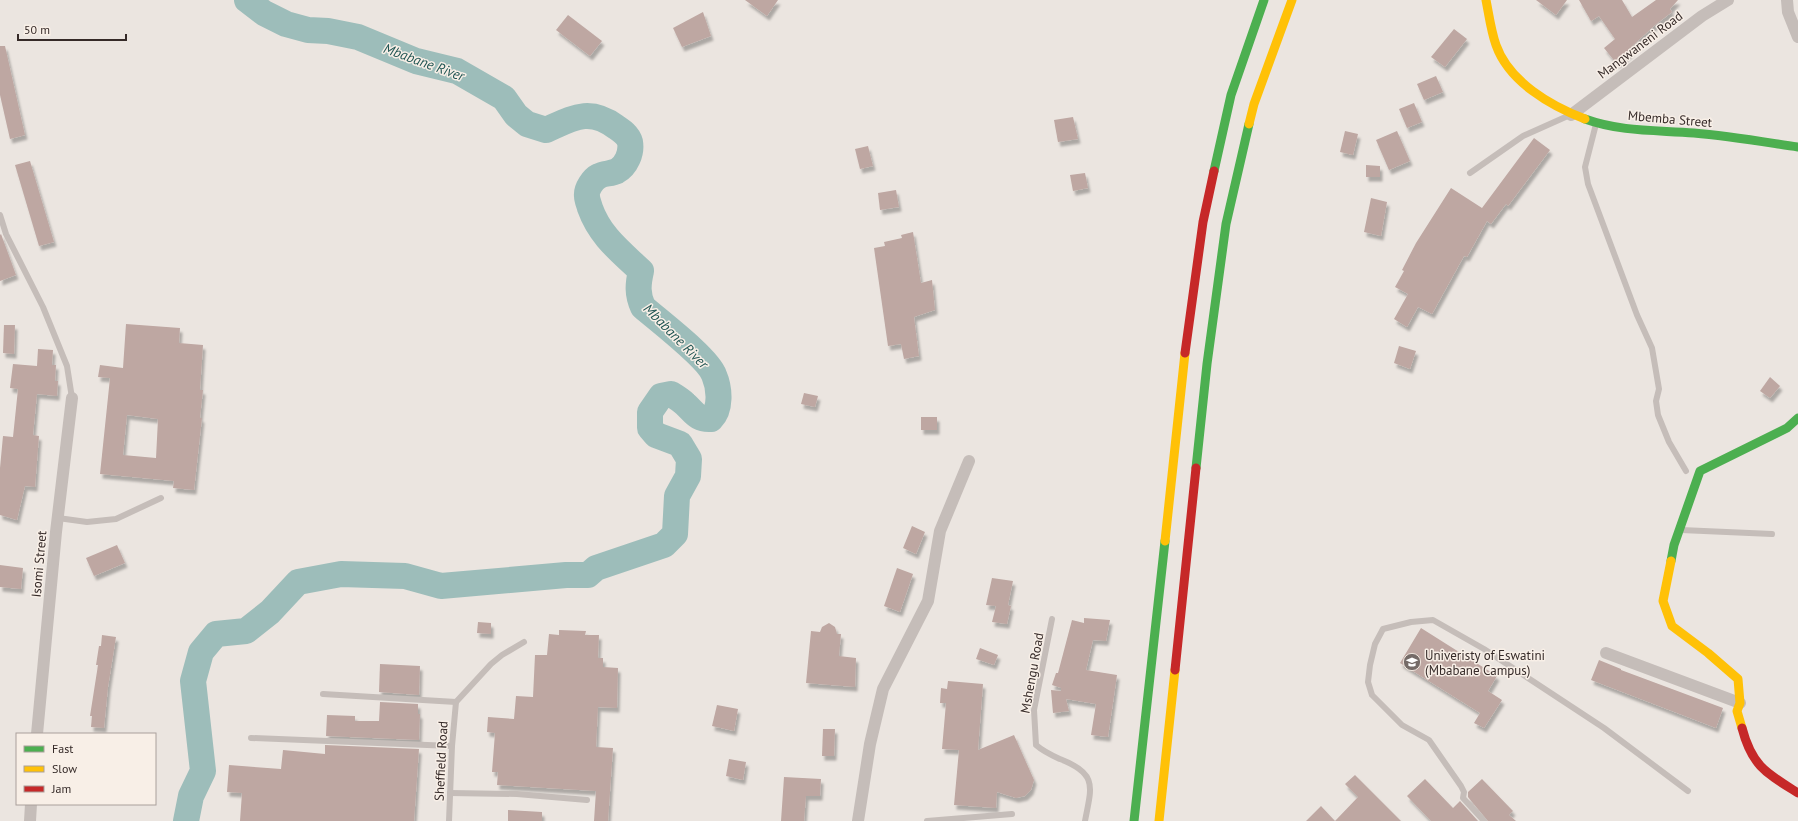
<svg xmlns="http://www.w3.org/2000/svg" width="1798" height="821" font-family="'PT Sans',sans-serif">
  <defs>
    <filter id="shadow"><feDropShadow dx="2.5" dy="4.5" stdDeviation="1" flood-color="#0004"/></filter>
  </defs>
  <rect width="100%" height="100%" fill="#ebe5e0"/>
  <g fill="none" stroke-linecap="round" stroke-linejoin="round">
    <!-- river -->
    <path stroke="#9dbdba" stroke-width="26" d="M186 821 191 796 203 771 193 681 201 652 216 634 246 631 270 612 298 582 341 574 405 576 441 586 566 575H588L596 568 664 545 675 534 677 496 688 476 689 459 680 444 656 435 650 428V412L661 396 671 394C676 397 681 400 685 404 694 412 697 420 711 419 721 409 720 389 714 375 708 358 659 321 643 307 637 294 638 284 641 271 620 251 600 236 590 208 589 204 587 200 587 196 586 189 593 179 599 176 604 173 611 174 617 171 626 166 632 153 630 142 628 135 622 131 616 127 589 107 573 118 546 130L527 124 516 115 504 98 457 71 416 61 358 37 328 31 308 30 286 24 264 13 247 0"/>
  </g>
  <!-- building -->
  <g fill="#bea7a2" fill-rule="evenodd" filter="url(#shadow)">
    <path d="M745 0H778L767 16Z"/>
    <path d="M1536 0H1567L1556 15Z"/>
    <path d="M1579 0H1622L1632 17 1656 0H1678L1670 9 1672 12 1655 25 1629 49 1631 52 1617 64 1604 48 1615 39 1599 16 1591 21Z"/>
    <path d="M703 12 711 36 682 47 673 28Z"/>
    <path d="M568 15 602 41 590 56 556 30Z"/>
    <path d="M1454 29 1467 39 1445 67 1431 57Z"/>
    <path d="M0 46H5L25 135 10 139 0 95Z"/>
    <path d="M1436 76 1443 92 1424 100 1417 84Z"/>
    <path d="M1414 103 1422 122 1407 128 1399 109Z"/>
    <path d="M1073 117 1078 139 1058 142 1054 120Z"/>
    <path d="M1345 131 1358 134 1353 155 1340 152Z"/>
    <path d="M1397 131 1410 161 1389 170 1376 140Z"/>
    <path d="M1534 138 1550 150 1508 206 1506 204 1491 224 1487 221 1467 257 1464 256 1432 314 1418 307 1407 327 1394 319 1408 294 1395 287 1404 271 1402 270 1416 243 1451 188 1482 208Z"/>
    <path d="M868 146 873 166 860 169 855 149Z"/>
    <path d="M30 161 54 242 39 246 15 165Z"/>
    <path d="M1366 165 1380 166V177H1366Z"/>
    <path d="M1085 173 1088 188 1073 191 1070 175Z"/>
    <path d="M896 190 899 207 880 210 878 193Z"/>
    <path d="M1371 198 1387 202 1381 236 1364 232Z"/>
    <path d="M913 232 921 283 932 280 935 310 914 317 919 356 904 359 901 344 888 346 874 248 885 246 884 242 902 238 901 235Z"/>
    <path d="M1 234 16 275 0 281V235Z"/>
    <path d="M126 324 180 328 179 343 203 345 200 390H203L200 418H202L194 490 173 488 174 481 100 474 110 378 98 377 100 365 123 368ZM127 415 158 419 156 458 123 455Z"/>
    <path d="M4 325H15L14 354 3 353Z"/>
    <path d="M1399 346 1416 351 1410 369 1394 363Z"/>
    <path d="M38 349 53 350 52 365H56L55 381H58L57 396 37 394 33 435 39 436 35 487 25 486 17 520 0 515V468L3 436 13 437 18 389 10 388 13 364 37 366Z"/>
    <path d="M1770 377 1780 386 1770 398 1760 391Z"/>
    <path d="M804 393 818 396 815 407 801 404Z"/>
    <rect x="921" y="417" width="16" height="13"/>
    <path d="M912 526 925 532 916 554 903 548Z"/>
    <path d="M117 545 125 563 94 576 86 558Z"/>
    <path d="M0 565 23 568 21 589 0 587Z"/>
    <path d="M897 568 913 574 900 612 884 606Z"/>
    <path d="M992 578 1013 581 1008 605 1011 606 1007 624 992 622 996 606 986 605Z"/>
    <path d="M1084 618 1110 620 1106 641 1093 640 1086 670 1117 675 1108 737 1091 735 1096 704 1066 699 1069 711 1053 713 1051 690 1061 691V688L1052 685 1056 673H1058L1072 620 1084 623Z"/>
    <path d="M478 622 491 623V634L477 633Z"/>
    <path d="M829 623 835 627 837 634H841L839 656 856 658 855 687 806 683 811 631 820 632 822 627Z"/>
    <path d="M1421 628 1497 676 1488 691 1502 700 1484 728 1474 723 1480 713 1400 663Z"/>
    <path d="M559 630 586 631 585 635H599L598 658H603V667L618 668 617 708 598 707 596 747 613 748 608 821H594L596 791 497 785 498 772H492L495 733 487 732 488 717 514 719 516 696 533 697 535 655H547L549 634 559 635Z"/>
    <path d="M102 635 116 637 108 687 104 728 91 727 92 716H90L98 665H96L99 646H101Z"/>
    <path d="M980 648 998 655 994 665 976 659Z"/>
    <path d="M1599 660 1621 669V670L1723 708 1716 728 1591 680Z"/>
    <path d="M380 664 420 666 419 695 379 692Z"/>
    <path d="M948 681 983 684 978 750 1014 735 1034 780 1031 790 1025 796 1016 798 997 792 996 808 954 805 959 750 942 749 946 703H940L941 688 947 689Z"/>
    <path d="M380 702 418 704V714H420L419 740 326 736 327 715 355 716V721H379Z"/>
    <path d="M717 705 738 709 734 731 712 726Z"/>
    <path d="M823 729H835L834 756H822Z"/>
    <path d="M325 745 419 749 414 821H240L242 793 227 792 229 765 281 769 283 750 325 754Z"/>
    <path d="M729 759 746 762 743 780 726 776Z"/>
    <path d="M1355 775 1401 821H1306L1321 806 1335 821 1358 797 1345 784Z"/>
    <path d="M784 777 821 779 820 796H806L804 821H781Z"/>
    <path d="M1425 779 1453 808 1460 801 1478 821H1431L1407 796Z"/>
    <path d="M1482 779 1513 811 1509 815 1516 821H1488L1468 797V792Z"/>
    <path d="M508 810 542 812V821H508Z"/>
  </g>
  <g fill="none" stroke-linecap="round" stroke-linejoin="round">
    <!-- lane -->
    <g stroke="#c5bdb9" stroke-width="6">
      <path d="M1596 124 1585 167 1588 184 1637 315 1652 348 1659 389 1656 401 1658 415 1669 442 1686 471"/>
      <path d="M1470 173 1523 136 1570 115"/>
      <path d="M0 215 6 234 43 307 67 366 72 398"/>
      <path d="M58 518 87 522 116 519 161 498"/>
      <path d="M1681 530 1772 534"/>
      <path d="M1052 619 1034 710 1036 745C1044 752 1051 755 1060 759 1099 774 1091 788 1085 821"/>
      <path d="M323 694 456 702 491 664 502 655 524 642"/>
      <path d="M251 738 452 746"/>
      <path d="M450 793 517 794 587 800"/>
      <path d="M449 821 452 746 456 702"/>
      <path d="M927 821 1012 814"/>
      <path d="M1484 821 1463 798 1464 792 1461 786 1429 740 1402 725 1372 695 1368 682 1370 665 1375 644 1383 629 1411 622 1433 620 1484 649 1604 728 1688 791"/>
    </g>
    <!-- street -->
    <g stroke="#c5bdb9" stroke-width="12">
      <path d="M1787 0 1788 12 1798 37"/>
      <path d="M1571 115 1702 16 1728 0"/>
      <path d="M1606 653 1740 703"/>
      <path d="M37 734 56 532 72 398"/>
      <path d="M30 821 31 804"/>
      <path d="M858 821 870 744 883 689 928 601 940 531 969 461"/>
    </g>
    <!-- fast -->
    <g stroke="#4caf50" stroke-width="9">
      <path d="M1585 119C1621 132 1657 130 1694 133 1729 136 1764 142 1798 147"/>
      <path d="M1214 171 1231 95 1264 0"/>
      <path d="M1196 468 1207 364 1226 224 1249 124"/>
      <path d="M1671 561 1674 545 1700 471 1787 428 1798 418"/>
      <path d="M1134 821 1165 541"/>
    </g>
    <!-- slow -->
    <g stroke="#ffc107" stroke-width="9">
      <path d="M1486 0C1489 15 1491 31 1496 45 1509 82 1551 106 1585 119"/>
      <path d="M1249 124 1254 104 1292 0"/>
      <path d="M1165 541 1185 353"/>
      <path d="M1671 561 1663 601 1672 626 1708 653 1738 679 1740 703 1737 711 1742 728"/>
      <path d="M1159 821 1175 670"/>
    </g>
    <!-- jam -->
    <g stroke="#c62828" stroke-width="9">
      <path d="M1185 353 1203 222 1214 171"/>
      <path d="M1175 670 1196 468"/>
      <path d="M1742 728C1752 766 1766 773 1798 793"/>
    </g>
  </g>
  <!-- icons -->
  <defs>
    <symbol id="university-disc" viewBox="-11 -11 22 22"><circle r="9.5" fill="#756b68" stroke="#f8efe7"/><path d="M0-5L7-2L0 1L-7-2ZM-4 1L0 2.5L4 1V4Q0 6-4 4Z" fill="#fff"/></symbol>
  </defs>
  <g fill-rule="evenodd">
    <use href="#university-disc" x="1402" y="652" width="20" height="20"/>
  </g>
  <g text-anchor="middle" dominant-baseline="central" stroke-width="3" stroke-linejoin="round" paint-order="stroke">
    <!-- street labels -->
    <g font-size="13" fill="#352a28" stroke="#f8efe7">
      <text transform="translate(1640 45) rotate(-37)">Mangwaneni Road</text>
      <text transform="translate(1670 119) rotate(5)">Mbemba Street</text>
      <text transform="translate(39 564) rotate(-85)">Isomi Street</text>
      <text transform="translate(1032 673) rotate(-80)">Mshengu Road</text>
      <text transform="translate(441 761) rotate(-87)">Sheffield Road</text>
    </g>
    <!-- poi labels -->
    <g font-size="13" fill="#352a28" stroke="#f8efe7" text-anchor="start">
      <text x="1425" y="655">Univeristy of Eswatini<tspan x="1425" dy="15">(Mbabane Campus)</tspan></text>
    </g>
    <!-- water labels -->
    <g font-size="14" font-style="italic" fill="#1f5452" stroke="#f8efe7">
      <text transform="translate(424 62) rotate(20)">Mbabane River</text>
      <text transform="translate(676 336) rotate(45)">Mbabane River</text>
    </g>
  </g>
  <!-- legend -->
  <rect x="16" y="733" width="140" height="72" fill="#f8efe7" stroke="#aaa09b"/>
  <rect x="24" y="746" width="20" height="6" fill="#4caf50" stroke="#aaa09b"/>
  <text x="52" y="753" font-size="12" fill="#352a28">Fast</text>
  <rect x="24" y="766" width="20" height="6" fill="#ffc107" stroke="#aaa09b"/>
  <text x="52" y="773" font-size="12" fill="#352a28">Slow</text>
  <rect x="24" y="786" width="20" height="6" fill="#c62828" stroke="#aaa09b"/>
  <text x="52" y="793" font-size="12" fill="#352a28">Jam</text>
  <!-- scale -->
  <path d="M18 34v6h108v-6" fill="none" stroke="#352a28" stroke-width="2"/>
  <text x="24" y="34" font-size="12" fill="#352a28" stroke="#f8efe7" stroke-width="3" paint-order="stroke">50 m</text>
</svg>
